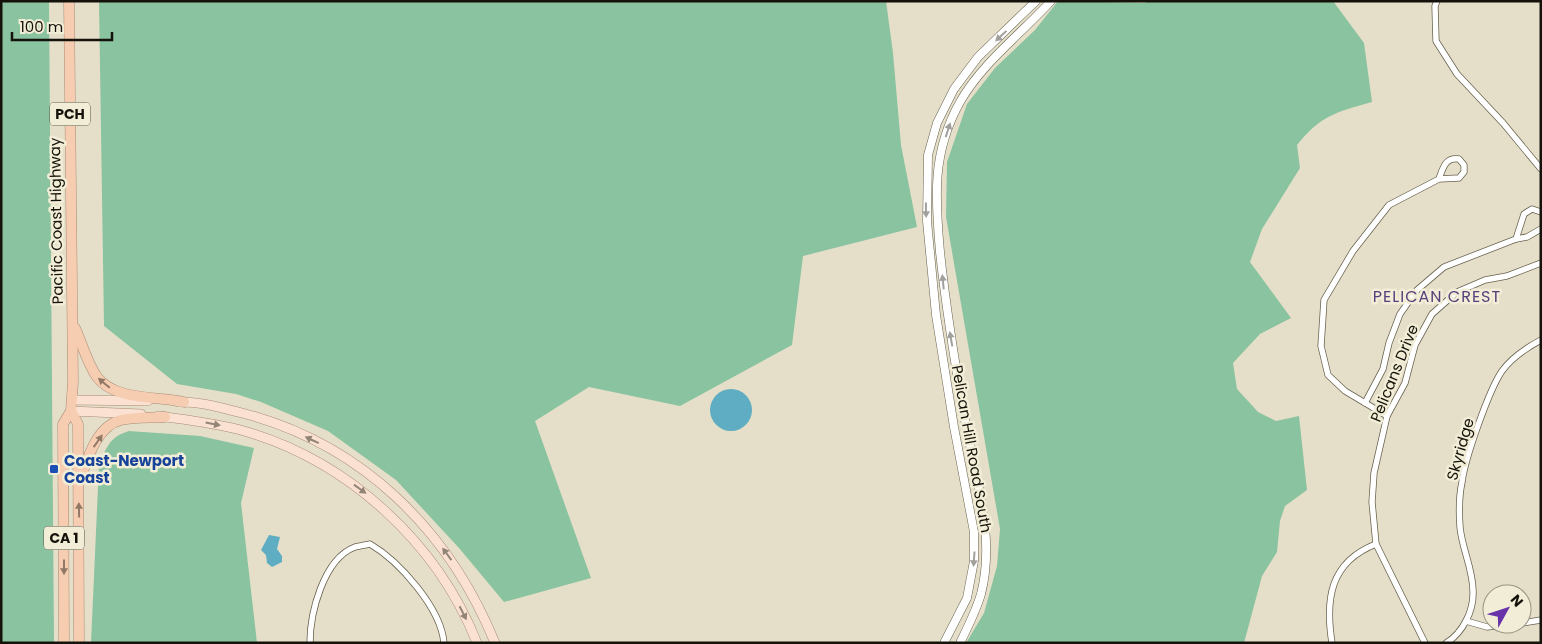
<svg xmlns="http://www.w3.org/2000/svg" width="1542" height="644" font-family="Poppins,sans-serif">
  <rect width="100%" height="100%" fill="#e5dfc9"/>
  <!-- green -->
  <g fill="#8ac39f">
    <path d="M1 1H49L54 643H1Z"/>
    <path d="M99 1H886L893 53 901 145 917 227 803 256 792 345 680 406 589 387 535 421 591 578 504 602 459 548 396 480 328 431 261 402 236 394 177 384 104 326Z"/>
    <path d="M1058 1 1145 3 1147 1H1333L1364 43 1372 102C1337 112 1321 115 1297 145L1300 168 1262 229 1250 262 1291 318 1260 334 1233 363 1237 389 1258 412 1276 421 1299 416 1307 490 1285 506 1280 521 1277 552 1262 576 1244 643H966L984 613 997 566 1000 529 946 217 947 162 967 104 995 68 1035 30Z"/>
    <path d="M129 431 200 436 254 448 241 503 257 643H91L99 465C107 447 109 437 129 431Z"/>
  </g>
  <!-- water -->
  <g fill="#5fadc2">
    <circle cx="731" cy="410" r="21"/>
    <path d="M269 535 280 537 277 549 282 556V562L272 567 267 563 266 555 261 550Z"/>
  </g>
  <g fill="none" stroke-linecap="round" stroke-linejoin="round">
    <defs>
      <g id="street">
        <path d="M1437 1 1435 6 1436 41 1457 74 1503 123 1541 169"/>
        <path d="M1516 239 1524 214 1532 209 1541 212"/>
        <path d="M1365 403 1383 369 1389 343 1400 314 1417 290 1444 267 1516 239 1527 237 1541 229"/>
        <path d="M1387 416 1345 391 1328 375 1321 346 1324 300 1353 251 1389 205 1439 179 1459 178 1464 172V165L1459 159C1445 157 1443 168 1439 179"/>
        <path d="M1466 621 1487 627 1513 624"/>
        <path d="M1522 623 1541 620"/>
        <path d="M310 643C310 614 323 559 355 547 359 546 365 545 370 544 399 561 441 608 444 643"/>
        <path d="M1332 643C1325 599 1330 562 1376 544"/>
        <path d="M1425 643 1376 544 1372 502 1374 473 1387 416 1405 383 1415 345 1432 314 1457 292 1485 280 1507 276 1541 263"/>
        <path d="M1446 643C1463 633 1474 610 1473 591 1473 569 1462 549 1460 527 1459 513 1459 496 1462 482 1465 458 1489 390 1502 371 1512 357 1526 348 1541 340"/>
      </g>
      <g id="secondary">
        <path d="M944 643 967 598 974 561V532L954 427 936 315 927 221 928 155 937 123 954 89 978 57 1036 1"/>
        <path d="M960 643C968 627 976 611 981 594 996 536 975 477 965 420 955 364 946 308 940 252 935 196 932 152 960 102 982 63 1021 34 1051 1"/>
      </g>
      <g id="primary">
        <path d="M72 400 148 401"/>
        <path d="M178 402C199 401 222 408 242 413 362 444 449 530 495 643"/>
        <path d="M71 411 141 414"/>
        <path d="M158 416C187 420 216 423 244 431 348 461 437 542 477 643"/>
      </g>
      <g id="highway">
        <path d="M75 328C82 343 87 363 97 377 115 401 158 396 184 402"/>
        <path d="M71 411 78 424 79 643"/>
        <path d="M81 477C88 457 97 426 121 420 134 417 151 418 165 417"/>
        <path d="M64 643 63 424 71 411 73 382 69 1"/>
      </g>
    </defs>
    <!-- street casing -->
    <use href="#street" stroke="#67614e" stroke-width="7"/>
    <!-- secondary casing -->
    <use href="#secondary" stroke="#67614e" stroke-width="9"/>
    <!-- primary casing -->
    <use href="#primary" stroke="#a88c77" stroke-width="10"/>
    <!-- highway casing -->
    <use href="#highway" stroke="#a88c77" stroke-width="11"/>
    <!-- street -->
    <use href="#street" stroke="#fff" stroke-width="5.5"/>
    <!-- secondary -->
    <use href="#secondary" stroke="#fff" stroke-width="8"/>
    <!-- primary -->
    <use href="#primary" stroke="#fae1d1" stroke-width="9"/>
    <!-- highway -->
    <use href="#highway" stroke="#f7cdb2" stroke-width="10"/>
  </g>
  <!-- one-way arrows -->
  <defs><path id="oneway-solid" d="M-6-.8H1V-3.2L6.5 0L1 3.2V.8H-6Z" transform="scale(1.25)"/></defs>
  <g fill="#a1a09d">
    <use href="#oneway-solid" transform="translate(1001 36) rotate(137)"/>
    <use href="#oneway-solid" transform="translate(948 130) rotate(-72)"/>
    <use href="#oneway-solid" transform="translate(926 210) rotate(89)"/>
    <use href="#oneway-solid" transform="translate(943 282) rotate(-96)"/>
    <use href="#oneway-solid" transform="translate(951 339) rotate(-100)"/>
    <use href="#oneway-solid" transform="translate(974 559) rotate(94)"/>
  </g>
  <g fill="#917966">
    <use href="#oneway-solid" transform="translate(104 383) rotate(-140)"/>
    <use href="#oneway-solid" transform="translate(98 441) rotate(-55)"/>
    <use href="#oneway-solid" transform="translate(79 510) rotate(-91)"/>
    <use href="#oneway-solid" transform="translate(64 567) rotate(90)"/>
  </g>
  <g fill="#928477">
    <use href="#oneway-solid" transform="translate(213 424) rotate(11)"/>
    <use href="#oneway-solid" transform="translate(312 440) rotate(-155)"/>
    <use href="#oneway-solid" transform="translate(360 489) rotate(36)"/>
    <use href="#oneway-solid" transform="translate(447 554) rotate(-126)"/>
    <use href="#oneway-solid" transform="translate(463 613) rotate(63)"/>
  </g>
  <!-- markers -->
  <rect fill="#1a4fb4" stroke="#f2edd6" stroke-width="2" x="49" y="464" width="10" height="10" rx="2.5"/>
  <g text-anchor="middle" dominant-baseline="central" stroke-width="5" stroke-linejoin="round" paint-order="stroke">
    <!-- shield labels -->
    <g fill="#f2edd6" stroke="#575447" stroke-width="1">
      <rect x="50" y="102.5" width="40" height="23" rx="4"/>
      <rect x="44" y="526.5" width="40" height="23" rx="4"/>
    </g>
    <g font-size="14" font-weight="bold" fill="#14120a">
      <text x="70" y="114">PCH</text>
      <text x="64" y="538">CA 1</text>
    </g>
    <!-- street labels -->
    <g font-size="15" fill="#14120a" stroke="#f2edd6">
      <text transform="translate(56 221) rotate(-91)">Pacific Coast Highway</text>
      <text transform="translate(1394 373) rotate(-68)">Pelicans Drive</text>
      <text transform="translate(972 449) rotate(80)">Pelican Hill Road South</text>
      <text transform="translate(1460 449) rotate(-74)">Skyridge</text>
    </g>
    <!-- transit labels -->
    <g font-size="15" font-weight="bold" fill="#164399" stroke="#f2edd6" text-anchor="start">
      <text x="64" y="460">Coast-Newport<tspan x="64" dy="17">Coast</tspan></text>
    </g>
    <!-- neighbourhood labels -->
    <g font-size="16" letter-spacing="1" fill="#58407d" stroke="#f2edd6">
      <text x="1437" y="296">PELICAN CREST</text>
    </g>
  </g>
  <!-- border -->
  <rect width="1542" height="644" fill="none" stroke="#14120a" stroke-width="5"/>
  <!-- north arrow -->
  <g transform="translate(1507 609) rotate(50)"><circle r="24" fill="#f2edd6" stroke="#999584"/>
  <path d="M0-4L9 19L0 12L-9 19Z" fill="#6832a8"/>
  <text y="-8" font-size="14" font-weight="bold" text-anchor="middle" fill="#14120a">N</text>
  </g>
  <!-- scale -->
  <path d="M12 32v8h100v-8" fill="none" stroke="#14120a" stroke-width="2.5"/>
  <text x="20" y="32" font-size="15" fill="#14120a" stroke="#f2edd6" stroke-width="4" paint-order="stroke">100 m</text>
</svg>
